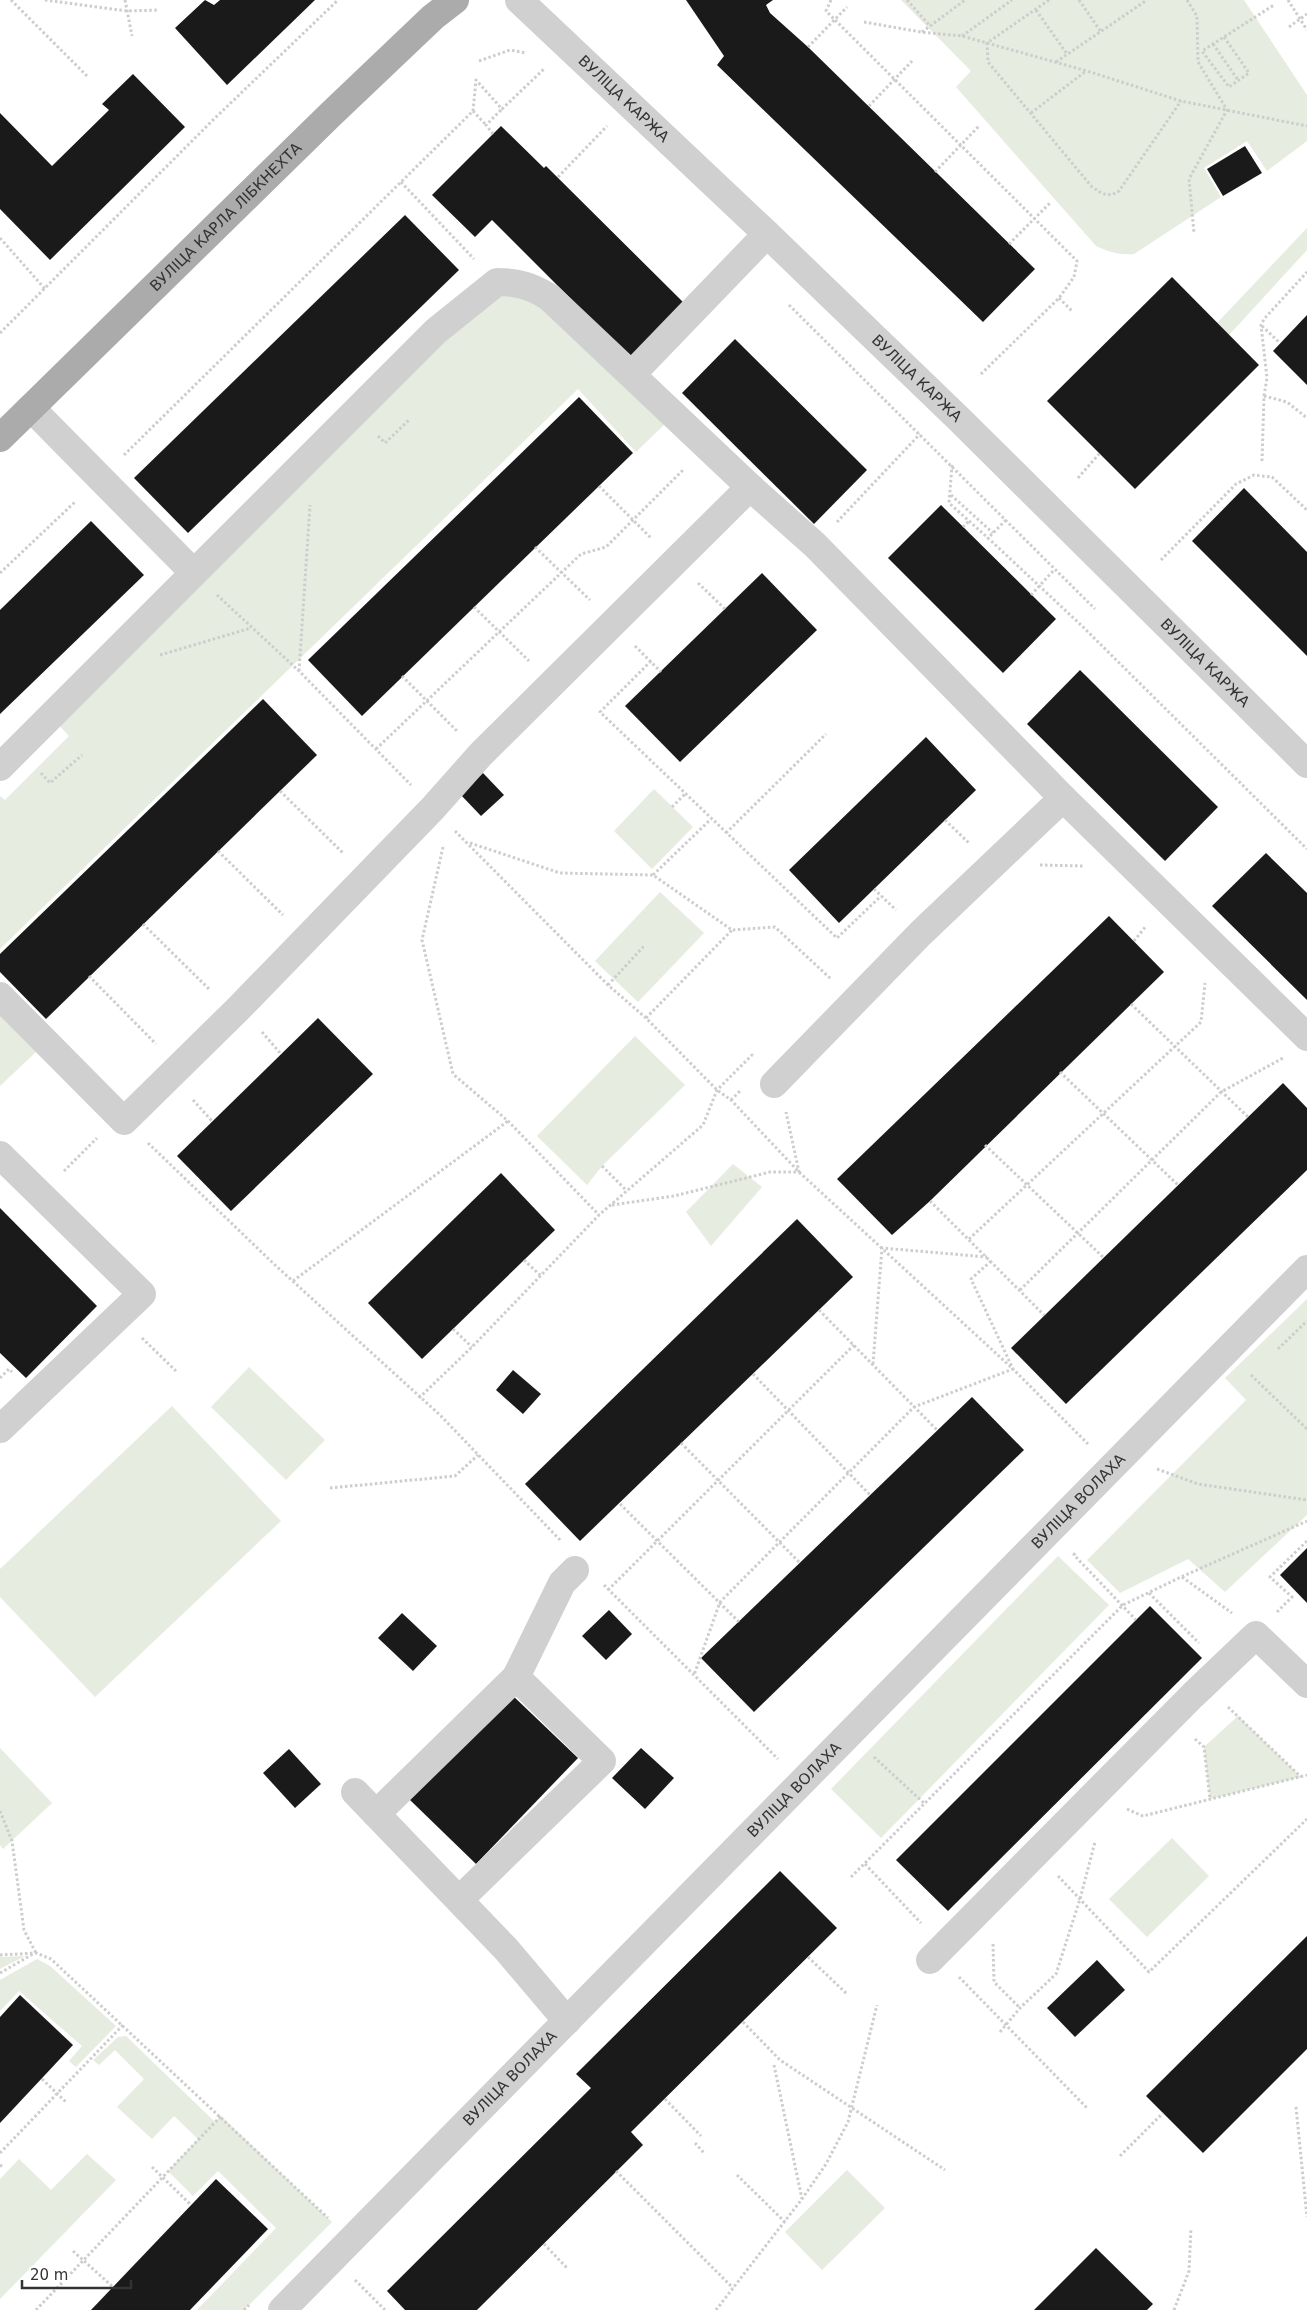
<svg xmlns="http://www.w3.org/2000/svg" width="1307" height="2310" font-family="'DejaVu Sans',sans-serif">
  <rect width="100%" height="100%" fill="#fff"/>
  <!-- green -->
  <g fill="#e6ecdf">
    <path d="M901 0H1244L1307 95V141L1267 171 1247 141 1204 168 1221 197 1134 254C1119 255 1109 252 1096 246L956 87 971 71Z"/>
    <path d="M1307 228V250L1229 335 1217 323Z"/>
    <path d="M492 294 527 295 669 420 636 452 578 389 0 949V796L5 800 69 736 53 719Z"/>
    <path d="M654 789 693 827 652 869 614 831Z"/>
    <path d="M660 892 704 933 638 1002 595 961Z"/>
    <path d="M0 1013 37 1051 0 1086Z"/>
    <path d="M635 1036 685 1085 602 1166 587 1185 537 1136Z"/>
    <path d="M733 1164 762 1187 711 1246 686 1212Z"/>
    <path d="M1307 1299V1515L1225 1592 1188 1559 1120 1593 1087 1560 1246 1400 1225 1378Z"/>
    <path d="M249 1367 325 1440 286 1480 211 1407Z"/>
    <path d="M172 1406 281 1521 95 1697 0 1597V1569Z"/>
    <path d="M1058 1556 1109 1605 881 1838 831 1789Z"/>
    <path d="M1238 1716 1301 1777 1210 1799 1204 1747Z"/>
    <path d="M0 1748 52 1803 3 1849 0 1845Z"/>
    <path d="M1172 1838 1209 1876 1147 1937 1109 1899Z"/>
    <path d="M25 1956 0 1969V1957Z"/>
    <path d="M37 1959 50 1966 116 2026 76 2067 69 2061 82 2046 19 1991 0 2011V1980Z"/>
    <path d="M126 2036 215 2122 221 2116 332 2222 244 2310H197L276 2228 218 2171 193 2196 168 2171 198 2139 174 2116 152 2139 117 2107 144 2079 115 2050 99 2065 93 2060 118 2037Z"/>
    <path d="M87 2154 116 2180 0 2299V2179L19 2159 51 2190Z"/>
    <path d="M847 2170 885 2208 822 2270 785 2232Z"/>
  </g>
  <!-- building -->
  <g fill="#1a1a1a">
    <path d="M205 0 214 5 220 0H315L227 85 175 28Z"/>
    <path d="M686 0H773L766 5 770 13 808 47 1035 269 983 322 717 65 724 56Z"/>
    <path d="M133 74 185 127 50 260 0 209V113L52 166 109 110 102 104Z"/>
    <path d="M501 126 544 168 546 166 686 305 631 359 492 220 475 237 432 195Z"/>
    <path d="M1245 146 1262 173 1223 196 1207 169Z"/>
    <path d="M405 215 459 270 188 533 134 478Z"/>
    <path d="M1172 277 1259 365 1135 489 1047 401Z"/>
    <path d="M1307 315V385L1273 351Z"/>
    <path d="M735 339 867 470 814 524 682 393Z"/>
    <path d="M579 397 633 453 362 716 308 660Z"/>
    <path d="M1244 488 1307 552V656L1192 541Z"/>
    <path d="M941 505 1056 619 1003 673 888 558Z"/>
    <path d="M91 521 144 575 0 714V610Z"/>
    <path d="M762 573 817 630 680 762 625 706Z"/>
    <path d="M1080 670 1218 807 1165 861 1027 724Z"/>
    <path d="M263 699 317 755 46 1019 0 972V954Z"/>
    <path d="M926 737 976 790 839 923 789 870Z"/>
    <path d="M483 773 504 795 481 816 460 794Z"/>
    <path d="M1266 853 1307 893V1000L1212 906Z"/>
    <path d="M1109 916 1164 972 930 1201 892 1235 837 1179Z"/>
    <path d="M318 1018 373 1074 231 1211 177 1156Z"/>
    <path d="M1283 1083 1307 1108V1170L1066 1404 1011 1348Z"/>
    <path d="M501 1173 555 1230 422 1359 368 1303Z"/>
    <path d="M0 1208 97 1306 26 1378 0 1353Z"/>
    <path d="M797 1219 853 1277 580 1541 525 1484Z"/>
    <path d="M513 1370 541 1394 523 1414 496 1390Z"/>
    <path d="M972 1397 1024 1450 754 1712 701 1658Z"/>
    <path d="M1307 1548V1603L1280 1575Z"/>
    <path d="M1150 1606 1202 1658 948 1911 896 1860Z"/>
    <path d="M609 1610 632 1634 606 1660 582 1636Z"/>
    <path d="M402 1613 437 1646 413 1671 378 1638Z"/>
    <path d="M510 1693 578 1758 476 1864 409 1799Z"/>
    <path d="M641 1748 674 1778 645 1809 612 1778Z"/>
    <path d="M289 1749 321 1784 295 1808 263 1773Z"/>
    <path d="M780 1871 837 1928 631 2132 643 2145 477 2310H405L387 2291 591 2088 576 2074Z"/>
    <path d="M1307 1936V2049L1203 2153 1146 2096Z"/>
    <path d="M1097 1960 1125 1990 1075 2037 1047 2008Z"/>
    <path d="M20 1995 73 2045 0 2123V2017Z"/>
    <path d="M216 2179 268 2229 190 2310H91Z"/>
    <path d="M1096 2248 1153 2304 1147 2310H1034Z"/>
  </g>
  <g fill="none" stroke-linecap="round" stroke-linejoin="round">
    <!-- path -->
    <g stroke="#cdcdcd" stroke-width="3" stroke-dasharray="2.5 2.5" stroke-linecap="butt">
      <path d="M11 0 88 77"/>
      <path d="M45 0 127 11 159 10"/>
      <path d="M125 0 132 36"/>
      <path d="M831 0 826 11 835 20 1077 261 1074 277 1059 298 979 376"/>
      <path d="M907 0 930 26"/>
      <path d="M1049 0 987 43 988 62 1092 187C1103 194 1108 198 1119 191L1181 101"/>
      <path d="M1079 0 1101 32"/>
      <path d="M1187 0 1197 16 1198 62 1227 110 1189 179 1194 233"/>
      <path d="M1288 0 1307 30"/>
      <path d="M1036 10 1067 54"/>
      <path d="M864 22 921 32 962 36 1087 71 1181 101 1307 126"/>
      <path d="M1289 27 1307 14"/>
      <path d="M922 32 965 0"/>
      <path d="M962 36 1012 0"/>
      <path d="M1224 37 1249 73 1229 87 1202 51 1274 5"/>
      <path d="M1213 44 1238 80"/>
      <path d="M808 47 847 7"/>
      <path d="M479 61 510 50 526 53"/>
      <path d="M1056 62 1147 0"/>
      <path d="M869 106 912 61"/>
      <path d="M473 111 486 125"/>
      <path d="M1031 113 1086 71"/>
      <path d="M493 134 486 125 502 109"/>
      <path d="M935 172 979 126"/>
      <path d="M558 177 607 126"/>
      <path d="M401 182 474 259"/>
      <path d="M0 238 45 289"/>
      <path d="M1009 244 1050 203"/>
      <path d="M1059 298 1072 311"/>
      <path d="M789 305 1095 609"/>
      <path d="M1262 326 1280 343"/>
      <path d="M0 333 214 119 338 0"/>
      <path d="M1264 396 1287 402 1307 418"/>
      <path d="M378 436 385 443 410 419"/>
      <path d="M124 455 473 111 476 80 502 109 544 69"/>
      <path d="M1262 461 1264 396 1267 378 1261 325 1264 319 1307 272"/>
      <path d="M952 465 949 503 988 538"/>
      <path d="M1078 478 1099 454"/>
      <path d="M599 486 652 539"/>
      <path d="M951 495 993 533"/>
      <path d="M1006 520 988 538 1081 625 1307 849"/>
      <path d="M837 522 920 434"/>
      <path d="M963 527 969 521"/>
      <path d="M535 547 590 600"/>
      <path d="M1161 560 1236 484 1254 475 1272 477 1307 510"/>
      <path d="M0 573 76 501"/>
      <path d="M698 583 725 609"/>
      <path d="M217 595 299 671 411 785"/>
      <path d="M1031 595 1054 570"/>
      <path d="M474 607 529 661"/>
      <path d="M635 646 661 672"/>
      <path d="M160 655 251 628"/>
      <path d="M651 661 600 712 837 938 881 896"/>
      <path d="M299 671 310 505"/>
      <path d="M402 676 457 731"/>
      <path d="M376 749 581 554 606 547 684 469"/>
      <path d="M41 773 50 783 82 755"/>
      <path d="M280 791 343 853"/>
      <path d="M672 807 685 794"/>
      <path d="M945 820 970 844"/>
      <path d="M455 831 608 985 646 1018 717 1090 731 1100 799 1172 1013 1369 914 1407 720 1602 694 1675"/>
      <path d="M726 833 826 734"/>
      <path d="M470 843 560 873 653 875 732 930 775 927 831 979"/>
      <path d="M443 847 422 940 453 1074 508 1121 599 1215"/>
      <path d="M218 851 283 915"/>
      <path d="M1040 865 1084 866"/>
      <path d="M653 875 711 819"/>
      <path d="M874 889 896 910"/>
      <path d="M143 924 210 990"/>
      <path d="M1134 941 1146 926"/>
      <path d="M89 976 156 1044"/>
      <path d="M608 985 645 945"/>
      <path d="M1131 1004 1248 1117"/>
      <path d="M646 1018 732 930"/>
      <path d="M262 1032 281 1054"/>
      <path d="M1060 1072 1178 1185"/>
      <path d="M193 1100 212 1121"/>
      <path d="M731 1100 741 1090"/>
      <path d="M148 1143 275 1265 440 1415 561 1541"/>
      <path d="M985 1145 1104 1258"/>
      <path d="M602 1166 627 1191"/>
      <path d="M64 1171 97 1138"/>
      <path d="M930 1201 1044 1315"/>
      <path d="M612 1205 674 1196 770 1172H799L786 1112"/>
      <path d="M969 1239 1201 1022 1205 983"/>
      <path d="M524 1260 541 1276"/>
      <path d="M991 1261 971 1279 1013 1369 1088 1444"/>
      <path d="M293 1281 508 1121"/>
      <path d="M1020 1290 1221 1092 1283 1058"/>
      <path d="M819 1310 937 1430"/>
      <path d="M453 1329 472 1347"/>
      <path d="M142 1338 176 1371"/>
      <path d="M1278 1349 1307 1321"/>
      <path d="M873 1364 882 1248 987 1257"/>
      <path d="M753 1374 870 1495"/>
      <path d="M1251 1375 1307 1429"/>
      <path d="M0 1378 9 1369 12 1372"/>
      <path d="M419 1398 472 1347 599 1215 703 1125 717 1090 752 1055 754 1057"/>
      <path d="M681 1443 800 1563"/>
      <path d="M1157 1469 1198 1484 1307 1500"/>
      <path d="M330 1488 455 1476 478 1455"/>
      <path d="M620 1504 739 1622"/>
      <path d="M1075 1553 1074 1555 1136 1620"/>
      <path d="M1182 1577 1232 1613"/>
      <path d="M604 1585 778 1759"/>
      <path d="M608 1590 854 1345"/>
      <path d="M1149 1593 1199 1643"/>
      <path d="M1277 1612 1292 1597 1270 1577 1307 1541"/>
      <path d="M1228 1707 1301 1777"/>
      <path d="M1195 1739 1204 1747 1210 1799"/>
      <path d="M874 1757 925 1804"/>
      <path d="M1127 1809 1143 1816 1307 1775"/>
      <path d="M0 1811 12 1841 24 1930 36 1953"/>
      <path d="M865 1864 921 1923"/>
      <path d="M1058 1876 1149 1972 1307 1819"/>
      <path d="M851 1877 1123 1605 1181 1577 1307 1521"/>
      <path d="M993 1944 994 1982 1020 2008"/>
      <path d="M0 1955 36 1953 51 1959 328 2218"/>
      <path d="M808 1957 847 1994"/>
      <path d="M0 1973 33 1954"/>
      <path d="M959 1977 1087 2108"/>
      <path d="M743 2022 780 2060 945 2170"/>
      <path d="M1000 2032 1020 2008 1056 1974 1080 1899 1095 1842"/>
      <path d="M774 2065 802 2199"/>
      <path d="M42 2079 67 2103"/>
      <path d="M665 2099 701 2136"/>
      <path d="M1296 2107 1307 2217"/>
      <path d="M695 2143 705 2154"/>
      <path d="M0 2153 123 2025"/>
      <path d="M1120 2156 1163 2113"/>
      <path d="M0 2165 4 2168"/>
      <path d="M152 2167 190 2204"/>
      <path d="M616 2171 733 2288"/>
      <path d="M737 2175 785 2222"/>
      <path d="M544 2244 567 2268"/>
      <path d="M73 2251 113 2287"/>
      <path d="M355 2280 385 2310"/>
      <path d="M36 2310 221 2116"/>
      <path d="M244 2310 249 2305"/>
      <path d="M716 2310 802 2199 826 2164 848 2122 877 2005"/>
      <path d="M1174 2310 1189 2271 1191 2228"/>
    </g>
    <!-- minor -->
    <g stroke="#d0d0d0" stroke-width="28">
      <path id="s1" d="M519 0 767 234 960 420 1307 764"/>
      <path d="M632 374 767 234"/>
      <path d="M31 408 193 572"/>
      <path d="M0 767 436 331 497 282C518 282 531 286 549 297L750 487 815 545 1063 798 1307 1037"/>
      <path d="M0 996 124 1121 239 1008 433 808 481 754 750 487"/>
      <path d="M774 1084 921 933 1063 798"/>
      <path d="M0 1155 142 1294 0 1429"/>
      <path d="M516 1677 562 1583 575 1570"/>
      <path d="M355 1792 506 1949 567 2021"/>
      <path d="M376 1814 516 1677 602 1761 460 1899"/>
      <path d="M930 1960 1193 1695 1256 1635 1307 1684"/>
      <path id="s2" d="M282 2310 1307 1269"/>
    </g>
    <!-- major -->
    <path stroke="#ababab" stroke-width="28" id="s3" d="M0 438 330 115 433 17 455 0"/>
  </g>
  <g text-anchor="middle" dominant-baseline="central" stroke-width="5" stroke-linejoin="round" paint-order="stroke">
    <!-- street labels -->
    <g font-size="15" fill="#333" stroke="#fff">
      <text stroke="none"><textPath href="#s1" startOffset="144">ВУЛІЦА КАРЖА</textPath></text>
      <text stroke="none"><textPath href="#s3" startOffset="316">ВУЛІЦА КАРЛА ЛІБКНЕХТА</textPath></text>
      <text stroke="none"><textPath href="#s1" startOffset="549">ВУЛІЦА КАРЖА</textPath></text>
      <text stroke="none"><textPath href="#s1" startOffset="954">ВУЛІЦА КАРЖА</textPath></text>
      <text stroke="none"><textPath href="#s2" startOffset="1135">ВУЛІЦА ВОЛАХА</textPath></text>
      <text stroke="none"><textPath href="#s2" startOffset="730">ВУЛІЦА ВОЛАХА</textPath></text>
      <text stroke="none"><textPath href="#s2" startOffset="325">ВУЛІЦА ВОЛАХА</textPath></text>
    </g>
  </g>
  <!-- scale -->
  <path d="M22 2280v8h109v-8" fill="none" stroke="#333333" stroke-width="2.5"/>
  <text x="30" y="2280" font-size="15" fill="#333333" stroke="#ffffff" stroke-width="4" paint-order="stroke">20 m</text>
</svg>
